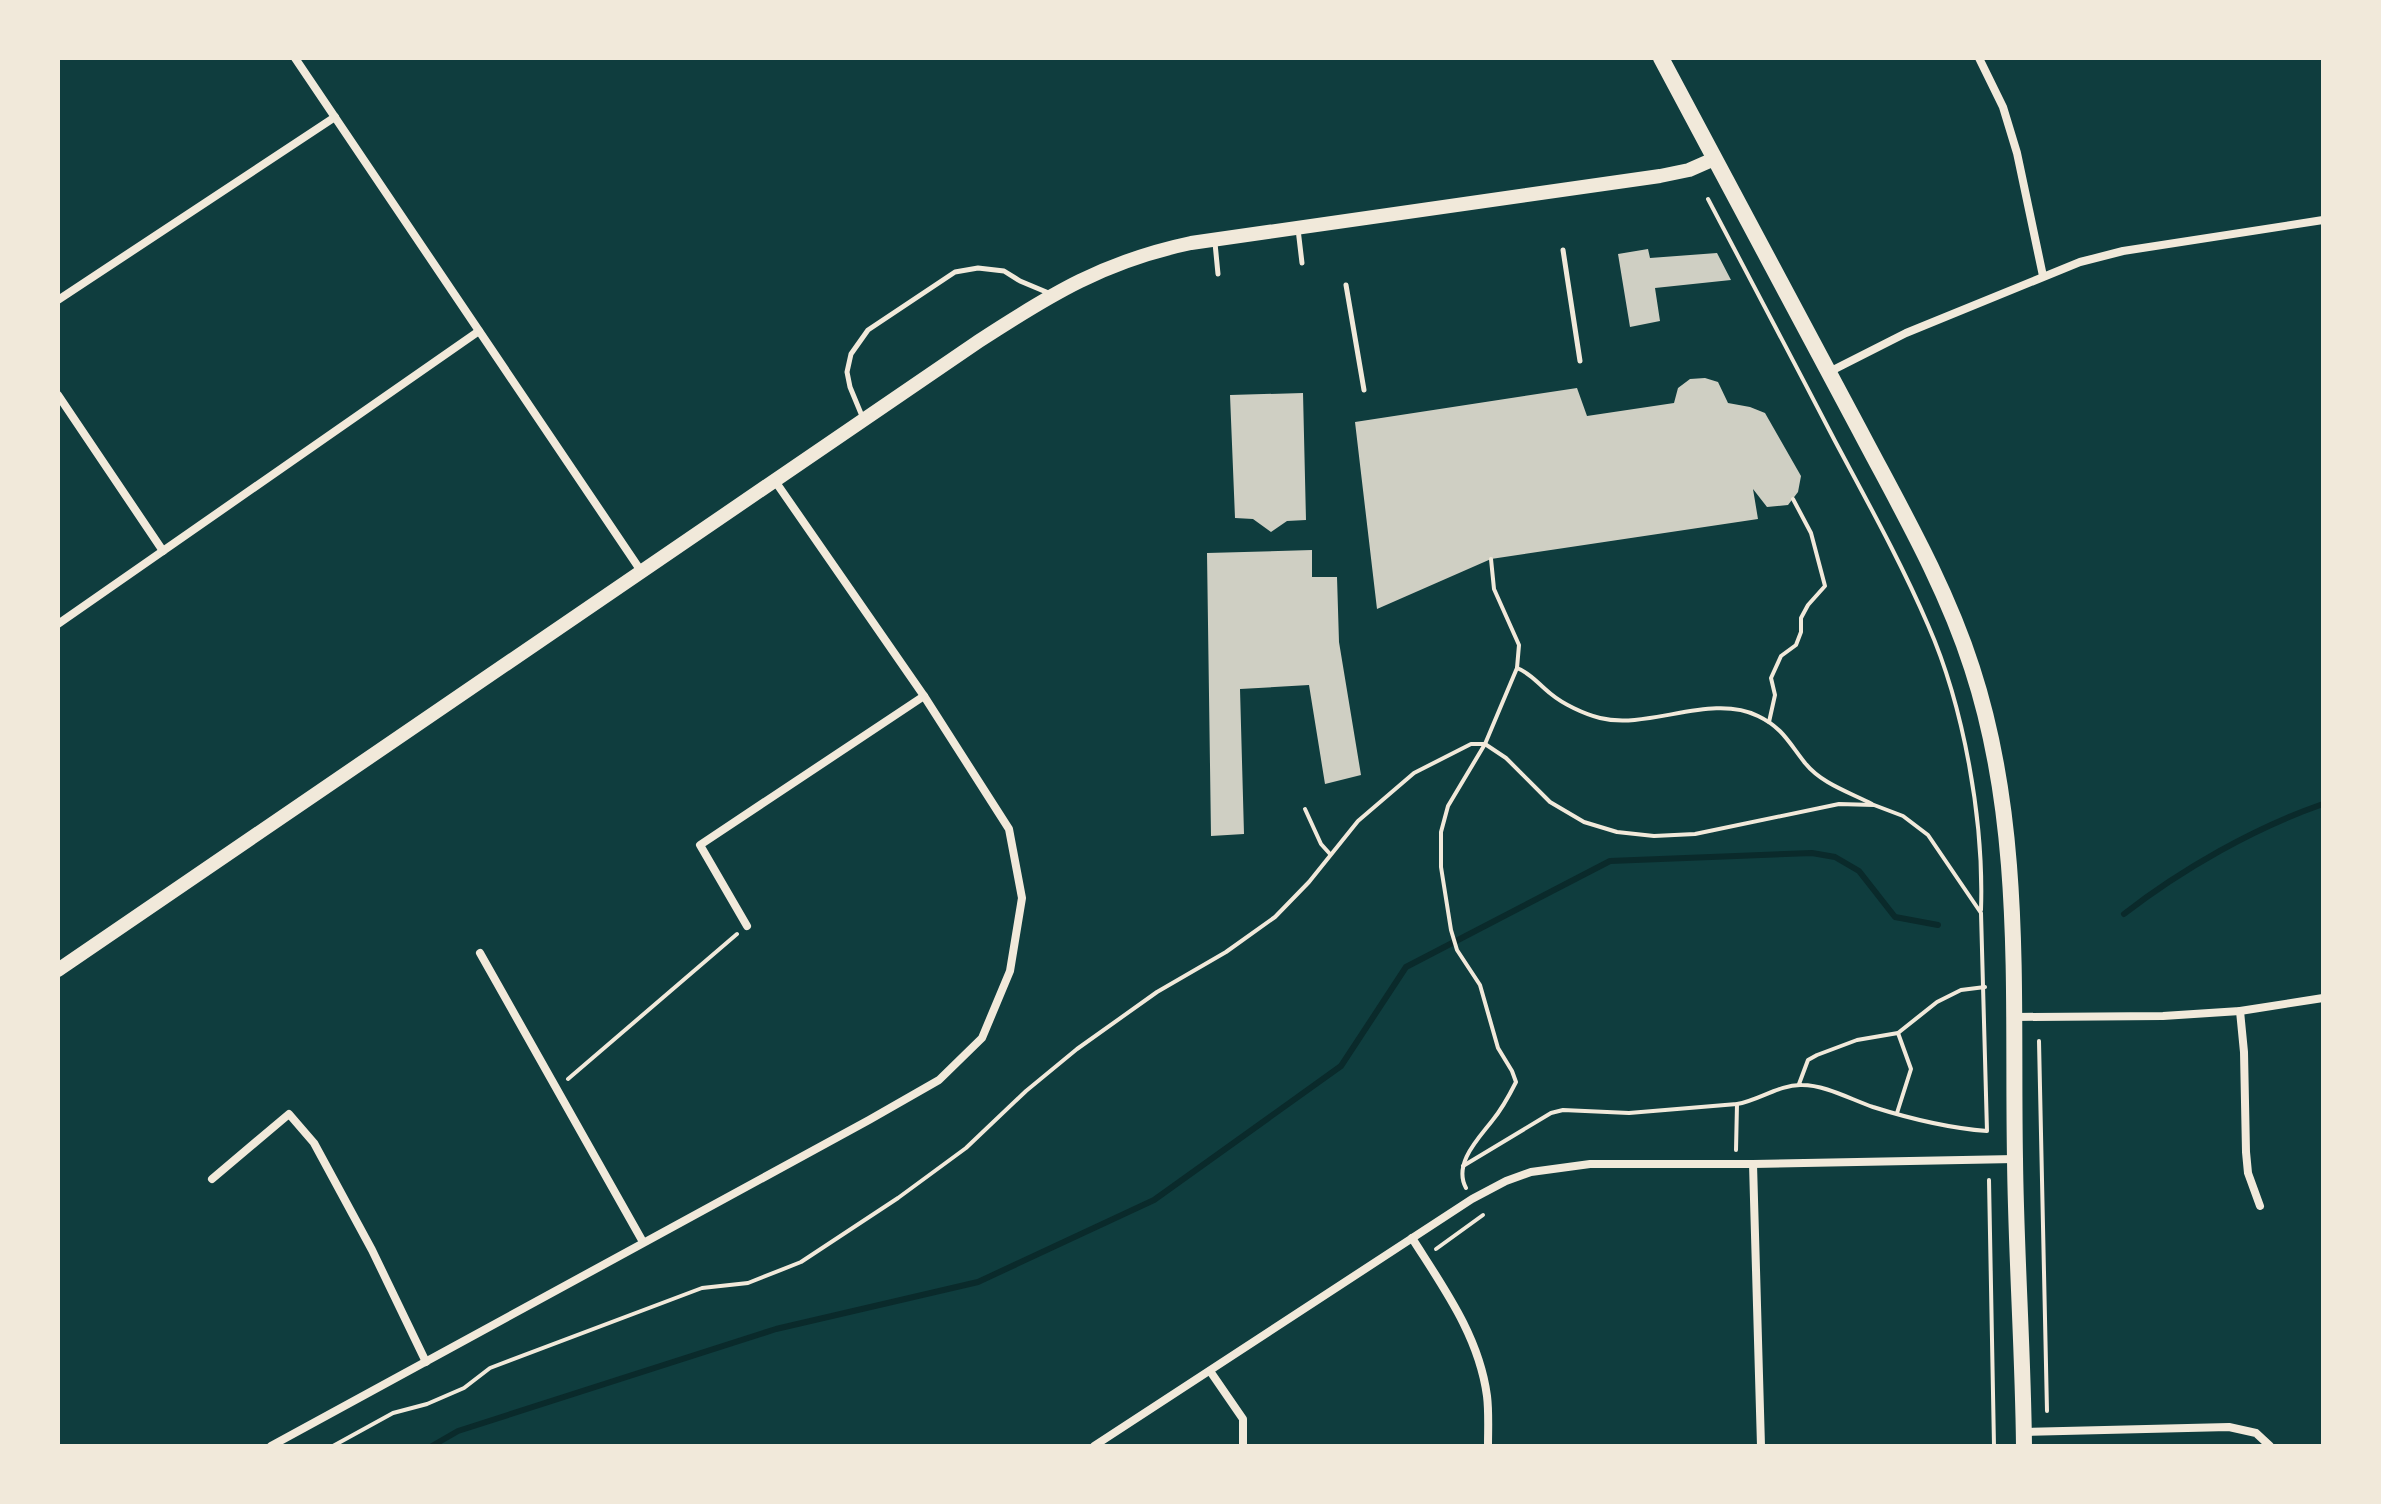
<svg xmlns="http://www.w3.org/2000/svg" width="2381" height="1504" font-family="'Asap Condensed',sans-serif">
  <rect width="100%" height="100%" fill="#0f3d3e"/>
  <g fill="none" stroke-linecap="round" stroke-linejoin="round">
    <!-- stream -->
    <g stroke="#0a2a2b" stroke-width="6">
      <path d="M2124 914C2182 869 2254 828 2323 804"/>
      <path d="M432 1446 458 1431 776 1329 978 1282 1154 1200 1341 1066 1406 967 1610 861 1812 853 1835 857 1859 871 1895 917 1938 925"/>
    </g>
  </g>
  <!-- building -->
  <g fill="#cfcfc3">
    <path d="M1648 249 1650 258 1717 253 1731 280 1655 288 1660 321 1630 327 1618 254Z"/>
    <path d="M1705 378 1718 382 1728 403 1750 407 1765 413 1801 476 1798 492 1788 505 1767 507 1753 489 1758 519 1491 559 1377 609 1355 422 1577 388 1587 416 1674 403 1678 388 1690 379Z"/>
    <path d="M1303 393 1306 520 1287 521 1271 532 1253 519 1235 518 1230 395Z"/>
    <path d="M1312 550V577H1337L1339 642 1361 775 1325 784 1309 685 1240 689 1244 834 1211 836 1207 553Z"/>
  </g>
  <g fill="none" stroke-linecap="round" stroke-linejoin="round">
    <!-- path -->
    <g stroke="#f1e9da" stroke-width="4">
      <path d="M1708 199C1750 279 1793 360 1835 441 1867 501 1901 562 1928 625 1964 707 1984 821 1981 910"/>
      <path d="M1517 668C1532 674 1538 684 1551 694 1563 704 1584 714 1600 718 1649 730 1711 693 1758 716 1783 728 1789 743 1805 763 1822 784 1849 792 1872 804"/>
      <path d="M1769 722 1775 695 1771 678 1781 656 1796 645 1801 632V618L1808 605 1825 586 1811 533 1793 499"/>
      <path d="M1305 809 1321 844 1330 854"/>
      <path d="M2039 1041 2047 1411"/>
      <path d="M568 1079 737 934"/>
      <path d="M1799 1084 1808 1060 1817 1055 1857 1040 1898 1033 1937 1002 1961 990 1985 987"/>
      <path d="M1897 1113 1911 1069 1898 1033"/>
      <path d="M1736 1150 1737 1104"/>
      <path d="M1989 1180 1994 1446"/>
      <path d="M1466 1188C1453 1164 1478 1139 1492 1121 1502 1109 1509 1096 1516 1082L1512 1071 1498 1048 1480 985 1457 950 1451 930 1441 867V832L1448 806 1485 744 1517 668 1519 645 1494 589 1491 559"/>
      <path d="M1436 1249 1483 1215"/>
      <path d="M333 1446 393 1413 427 1404 464 1388 490 1368 702 1288 748 1283 801 1262 898 1198 966 1148 1026 1091 1077 1049 1157 992 1226 952 1275 917 1309 882 1358 821 1414 773 1471 744H1485L1506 758 1550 802 1584 822 1617 832 1654 836 1695 834 1839 804 1874 805 1903 816 1928 835 1981 913 1987 1131C1947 1128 1911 1119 1873 1107 1850 1099 1825 1085 1802 1085 1780 1084 1758 1101 1737 1104L1629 1113 1563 1110 1551 1113 1463 1166"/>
    </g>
    <!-- service -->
    <g stroke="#f1e9da" stroke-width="5">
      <path d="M1298 229 1302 263"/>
      <path d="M1215 243 1218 274"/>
      <path d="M1563 250 1580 361"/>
      <path d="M1346 285 1364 390"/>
      <path d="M862 416 850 387 847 372 851 354 868 330 955 272 978 268 1004 271 1020 281 1051 294"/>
    </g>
    <!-- minor -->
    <g stroke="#f1e9da" stroke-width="8">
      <path d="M295 58 641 571"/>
      <path d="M1979 58 2003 107 2017 153 2043 276"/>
      <path d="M58 300 335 117"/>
      <path d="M1829 372 1906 333 2080 262 2123 251 2323 220"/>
      <path d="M58 395 163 551"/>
      <path d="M58 624 479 331"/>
      <path d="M747 926 700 845 924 696"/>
      <path d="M480 953 643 1242"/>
      <path d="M2240 1011 2244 1052 2246 1152 2248 1173 2260 1206"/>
      <path d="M2015 1017 2163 1016 2240 1011 2323 998"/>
      <path d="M1753 1164 1761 1446"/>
      <path d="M212 1179 289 1114 314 1143 372 1250 426 1362"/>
      <path d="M1412 1238C1443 1287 1479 1336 1487 1396 1489 1412 1488 1430 1488 1446"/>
      <path d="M1210 1371 1243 1419V1446"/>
      <path d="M2024 1432 2229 1427 2256 1433 2270 1446"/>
      <path d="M271 1446 869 1120 939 1080 982 1038 1010 971 1022 898 1009 829 924 696 775 481"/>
      <path d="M1094 1446 1472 1199 1506 1181 1531 1172 1590 1164H1753L2015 1159"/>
    </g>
    <!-- tertiary -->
    <path stroke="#f1e9da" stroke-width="14" d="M58 970 979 341C1051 294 1105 261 1191 243L1660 176 1689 170 1714 159"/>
    <!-- secondary -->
    <path stroke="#f1e9da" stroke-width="16" d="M1661 58C1726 182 1793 305 1859 429 1900 507 1945 584 1972 668 2024 827 2012 995 2015 1159 2016 1254 2023 1350 2024 1446"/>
  </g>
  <!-- border -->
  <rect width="2381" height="1504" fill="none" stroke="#f1e9da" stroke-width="120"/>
</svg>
